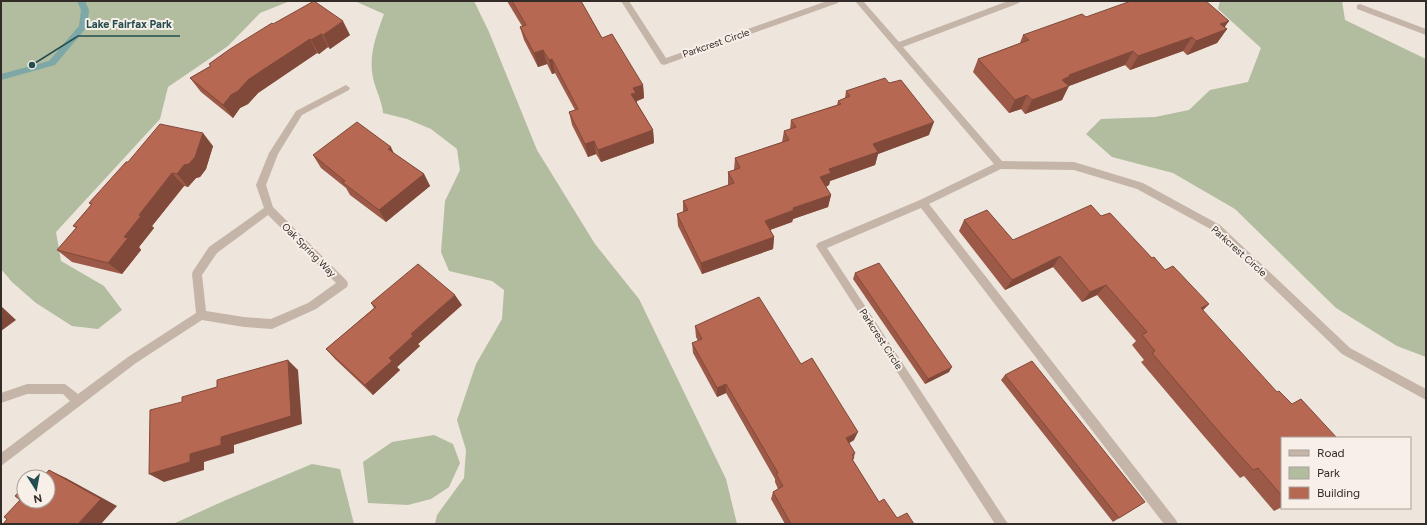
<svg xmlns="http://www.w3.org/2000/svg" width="1427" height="525" font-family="Figtree,sans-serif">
  <rect width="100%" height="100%" fill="#eee5dc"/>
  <!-- green -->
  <g fill="#b2bc9e">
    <path d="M1 1H290L260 13 228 46 168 87 160 119 56 232 61 261 104 286 122 310 98 329 72 326 36 303 12 282 1 269Z"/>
    <path d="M337 1H474L489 32 537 150 595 244 639 299 726 479 737 524H435L437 515 464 478 466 450 457 420 476 364 502 319 504 290 492 281 449 271 441 252 445 201 460 170 457 149 431 129 407 119 383 113C382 99 373 86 372 71 370 51 377 33 384 14L357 2Z"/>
    <path d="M1220 1H1342L1345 20 1426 59V357L1397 346 1336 308 1235 209 1173 173 1112 157 1086 134 1101 119 1155 117 1189 110 1210 90 1248 82 1261 48 1218 9Z"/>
    <path d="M434 435 453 444 460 463 449 487 431 499 408 505 368 503 363 462 392 442Z"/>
    <path d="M312 464 340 469 354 524H173L226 500Z"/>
  </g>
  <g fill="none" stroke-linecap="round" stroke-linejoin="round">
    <!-- stream -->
    <path fill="#7ea7a8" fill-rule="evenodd" d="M77 1H85L89 10 87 27 55 65 1 80V74L49 61 79 26 81 10Z"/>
    <!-- service -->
    <path fill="#c5b5a9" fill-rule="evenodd" d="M1360 4 1426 29V35L1357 9V5Z"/>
    <!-- minor -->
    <g fill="#c5b5a9" fill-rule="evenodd">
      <path d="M621 1H629L666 58 827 1H839L838 3 664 65 661 64Z"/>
      <path d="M855 1H863L899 42 1008 1H1020L1019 3 903 47 1002 161 1074 162 1143 183 1220 225 1350 348 1426 389V400L1342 354 1214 231 1137 189 1074 170 1001 169 929 204 1176 520 1178 524H1164L921 208 827 248 1008 524H995L816 246 818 243 920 200 994 164Z"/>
      <path d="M346 85 350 88 349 90 302 115 278 154 266 185 273 207 347 281 348 284 347 287 316 309 272 329 244 327 202 320 136 363 1 466V453L70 401 63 394H27L1 403V393L27 384H65L78 394 128 357 196 313 192 274 193 271 209 247 264 208 256 185 269 153 296 111ZM268 215 336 283 308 303 271 319 244 317 206 311 202 275 217 253Z"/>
    </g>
  </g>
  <!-- wall -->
  <g fill="#9d5947">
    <path d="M507 1H581L602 38 643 85 644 98 637 101V103L653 130 654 143 601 162 596 154 588 157 572 125 569 112 575 110 555 73 552 74 547 64 538 67 524 40 520 27 522 26Z"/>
    <path d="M1086 17 1224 27 1227 29 1217 43 1187 55 1183 51 1130 70 1125 65 1068 86 1062 100 1025 114 1021 109 1009 113 973 72 978 59 1020 43 1023 35Z"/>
    <path d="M273 24 350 35 330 49 328 47 319 54 317 53 258 93 248 104 240 108 233 118 201 92 190 78 210 66 209 64Z"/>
    <path d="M846 91 929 135 878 154 875 165 830 181 829 185 826 187 831 195 828 207 793 219 792 222 770 230 774 237 773 249 702 274 678 226 677 214 683 212V201L728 185V172L734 170 735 158 782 142 784 131 790 129 791 120 837 105 838 101 845 98Z"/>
    <path d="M213 146 206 169 200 177 196 178 188 187 184 186 152 226 154 228 139 247 141 250 122 274 72 262 57 250 76 228 73 226 91 205 89 203 128 162Z"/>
    <path d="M393 153 424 174 430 186 386 222 350 195 346 188 321 168 313 155Z"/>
    <path d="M1101 216 1165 270 1209 304 1203 310 1282 438V507L1274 511 1244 476 1240 478 1202 434 1141 362 1144 360 1132 345 1136 341 1097 295 1082 302 1053 267 1005 290 959 231 964 220 1013 240Z"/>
    <path d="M855 273 949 372 925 384 853 279Z"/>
    <path d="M371 303 462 305 418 344 420 346 397 367 400 370 373 395 335 359 326 349 374 308Z"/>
    <path d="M695 326 801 364 854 440 849 443 855 453 853 461 879 502 897 518 914 524H785L771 499 773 492 778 489 775 482V479L726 393 717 397 693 353 692 343 698 341 696 337Z"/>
    <path d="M1005 375 1145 502 1113 522 1001 380Z"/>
  </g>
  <!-- shaded-wall -->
  <g fill="#804939">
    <path d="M343 21 350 35 330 49 323 35Z"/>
    <path d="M1229 21 1222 31 1227 29 1217 43 1187 55 1196 41 1220 24Z"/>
    <path d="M321 34 328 47 319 54 311 40Z"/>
    <path d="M1192 37 1183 51 1130 70 1138 56Z"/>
    <path d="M310 39 317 53 258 93 248 104 240 108 233 118 223 105 231 95 249 79Z"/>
    <path d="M543 50 547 64 538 67 534 53Z"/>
    <path d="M1133 51 1125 65 1064 88 1069 86 1062 100 1025 114 1032 100 1069 75Z"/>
    <path d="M552 59 555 73 552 74 549 60Z"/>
    <path d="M643 85 644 98 637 101V106L631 94 633 88Z"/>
    <path d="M1027 95 1021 109 1009 113 1015 100Z"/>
    <path d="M934 122 929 135 878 154 875 165 830 181 829 185 817 190 820 177 829 169 873 144Z"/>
    <path d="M653 130 654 143 601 162 598 150Z"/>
    <path d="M203 133 213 146 206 169 200 177 196 178 188 187 177 174Z"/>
    <path d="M594 141 596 154 588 157 585 144Z"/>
    <path d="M391 147 397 160 388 149Z"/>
    <path d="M172 173 184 186 152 226 154 228 139 247 141 250 122 274 108 263 124 237 139 215Z"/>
    <path d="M424 174 430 186 386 222 379 210Z"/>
    <path d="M831 195 828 207 793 219 792 222 764 232 765 221 793 208Z"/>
    <path d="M774 237 773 249 702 274 701 263Z"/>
    <path d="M1060 256 1053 267 1005 290 1012 280Z"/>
    <path d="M1106 285 1097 295 1082 302 1090 292Z"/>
    <path d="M455 295 462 305 418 344 420 346 397 367 400 370 373 395 365 385 389 358 411 334Z"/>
    <path d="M1209 304 1198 315 1201 308Z"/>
    <path d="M1 306 16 320 1 331Z"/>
    <path d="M288 360 298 370 302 424 234 445V453L204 462V470L164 482 149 474 190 454 221 437Z"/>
    <path d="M952 367 949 372 925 384 928 379Z"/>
    <path d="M726 384V393L717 397V388Z"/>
    <path d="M858 432 854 440 843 447 846 438Z"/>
    <path d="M49 470 66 478 117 506 101 524H78Z"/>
  </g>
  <!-- building -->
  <g fill="#b76852" stroke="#804939">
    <path d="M314 1 343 21 323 35 321 34 311 40 310 39 249 79 238 91 231 95 223 105 190 78 211 66 209 64 230 49 272 23 273 24Z"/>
    <path d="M512 1H581L602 38 612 34 643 85 633 88 636 93 631 94 653 130 598 150 594 141 585 144 569 112 578 109 552 59 549 60 543 50 534 53 520 27 526 25Z"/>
    <path d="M1131 1H1206L1229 21 1220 24 1227 29 1196 41 1192 37 1138 56 1133 51 1069 75 1070 76 1062 80 1069 86 1032 100 1027 95 1015 100 978 59 1029 40 1023 35 1082 14 1086 17Z"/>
    <path d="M885 78 889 83 901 80 934 122 873 144 878 152 829 169 831 173 820 177 831 195 793 208 794 210 765 221 774 237 701 263 677 214 688 210 683 201 734 183 728 172 740 168 735 158 789 140 784 131 796 127 791 120 841 104 838 101 850 96 846 91Z"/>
    <path d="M357 122 391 147 388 149 424 174 379 210 342 182 345 181 313 155Z"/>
    <path d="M160 124 203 133 195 157 189 164 184 165 177 174 172 173 139 215 141 216 124 237 128 238 108 263 57 250 77 227 73 226 92 204 89 203 126 162H128Z"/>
    <path d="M1091 205 1101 216 1110 213 1152 258 1154 257 1165 270 1173 266 1209 304 1201 308 1277 392 1279 391 1292 404 1301 399 1337 438H1282V496L1258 468 1253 470 1214 426 1152 353 1155 351 1142 335 1147 332 1106 285 1090 292 1060 256 1012 280 964 220 987 210 1013 240Z"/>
    <path d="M879 263 952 367 928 379 855 273Z"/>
    <path d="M418 264 455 295 411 334 413 336 389 358 392 361 365 385 326 349 376 307 371 303Z"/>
    <path d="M759 297 801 364 812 358 858 432 846 438 855 453 852 455 854 458 852 459 879 502 884 499 897 518 907 513 914 524H791L773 492 783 486 776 474 778 473 726 384 717 388 692 343 702 339 695 326Z"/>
    <path d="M288 360 291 416 221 437V445L190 454V462L149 474 150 410 182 402V397L217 387V380Z"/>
    <path d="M1032 361 1145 502 1119 518 1005 375Z"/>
    <path d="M49 470 101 499 78 524H3L7 519 4 517 20 500 15 496 24 486V501H48V477H43Z"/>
  </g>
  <g text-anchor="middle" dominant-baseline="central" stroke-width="4" stroke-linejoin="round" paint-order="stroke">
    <!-- street labels -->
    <g font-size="10" fill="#332b28" stroke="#f7efe8">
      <text transform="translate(716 43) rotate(-19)">Parkcrest Circle</text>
      <text transform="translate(309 250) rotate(45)">Oak Spring Way</text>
      <text transform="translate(1239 251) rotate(42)">Parkcrest Circle</text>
      <text transform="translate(881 339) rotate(57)">Parkcrest Circle</text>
    </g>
  </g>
  <!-- callouts -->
  <path fill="none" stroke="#234d4f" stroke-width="1.5" d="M32 65L78 36H180"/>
  <circle fill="#234d4f" stroke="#f7efe8" stroke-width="1.5" cx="32" cy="65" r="4"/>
  <g font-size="11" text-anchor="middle" font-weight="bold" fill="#234d4f" stroke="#f7efe8" stroke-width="4" stroke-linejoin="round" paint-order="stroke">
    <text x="129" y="28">Lake Fairfax Park</text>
  </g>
  <!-- border -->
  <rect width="1427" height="525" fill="none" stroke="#332b28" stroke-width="4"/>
  <!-- legend -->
  <rect x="1281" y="437" width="130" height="72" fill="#f7efe8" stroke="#a9a19b"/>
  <rect x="1289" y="450" width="20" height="6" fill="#c5b5a9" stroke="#a9a19b"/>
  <text x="1317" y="457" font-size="12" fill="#332b28">Road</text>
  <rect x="1289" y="467" width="20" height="12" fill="#b2bc9e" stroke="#a9a19b"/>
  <text x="1317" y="477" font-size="12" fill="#332b28">Park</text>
  <rect x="1289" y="487" width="20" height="12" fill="#b76852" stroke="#a9a19b"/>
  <text x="1317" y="497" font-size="12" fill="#332b28">Building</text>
  <!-- north arrow -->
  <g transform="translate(36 489) rotate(169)"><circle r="19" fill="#f7efe8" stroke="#a9a19b"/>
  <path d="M0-3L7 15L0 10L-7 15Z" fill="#234d4f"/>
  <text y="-6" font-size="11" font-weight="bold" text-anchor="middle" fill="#332b28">N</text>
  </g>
</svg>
